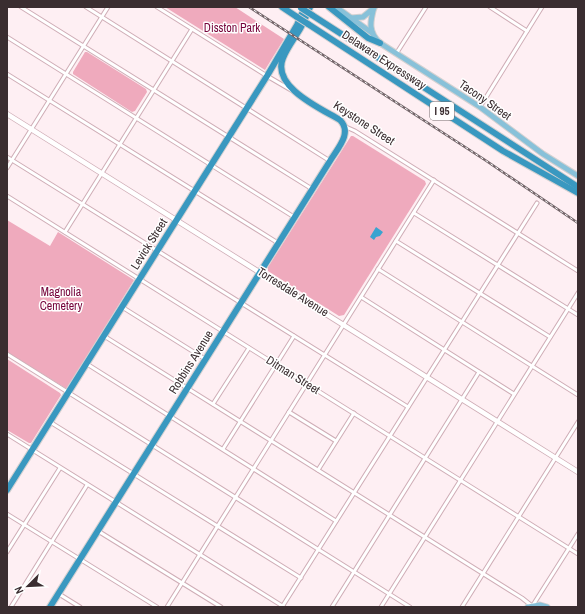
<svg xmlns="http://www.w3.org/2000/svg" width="585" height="614" font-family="'Archivo Narrow',sans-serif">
  <rect width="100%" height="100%" fill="#feeff3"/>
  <!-- green -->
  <g fill="#efaabd">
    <path d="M165 7H235L284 39 265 70Z"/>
    <path d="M85 52H87L146 89 147 92 135 111 132 112 73 74V72Z"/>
    <path d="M351 136H353L425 181 426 184 344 315 339 316 268 271V267Z"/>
    <path d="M7 220 50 246 58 232 134 280 67 389 7 352Z"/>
    <path d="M7 359 60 393 61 395 31 443H29L7 430Z"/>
  </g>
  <!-- water -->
  <path fill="#39a3d0" d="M376 227 383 232 380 236 376 237 374 240 370 237Z"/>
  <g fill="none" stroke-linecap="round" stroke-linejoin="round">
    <defs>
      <g id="street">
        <path d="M21 7 312 189"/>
        <path d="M86 7 330 161"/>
        <path d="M157 7 267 76 291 90"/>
        <path d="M490 7 527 31"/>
        <path d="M7 37 294 217"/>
        <path d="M396 54 426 7"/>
        <path d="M7 74 278 243"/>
        <path d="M480 107 542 7"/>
        <path d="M346 127 355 131 578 271"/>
        <path d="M7 157 408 407"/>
        <path d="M7 168 108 7"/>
        <path d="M7 196 578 554"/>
        <path d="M414 213 578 315"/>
        <path d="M65 232 192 29"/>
        <path d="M396 241 550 337"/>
        <path d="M378 269 578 395"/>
        <path d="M361 297 514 394"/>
        <path d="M122 307 205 359"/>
        <path d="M104 336 522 598 532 606"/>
        <path d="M7 354 410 607"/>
        <path d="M87 364 336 521"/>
        <path d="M213 404 249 348"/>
        <path d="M289 412 336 441"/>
        <path d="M50 422 301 578"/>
        <path d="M7 434 284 607"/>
        <path d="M223 449 294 336"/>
        <path d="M318 470 354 413"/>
        <path d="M7 514 157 607"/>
        <path d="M98 531 221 607"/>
        <path d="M7 552 60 468"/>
        <path d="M59 594 80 607"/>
        <path d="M533 605 578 534"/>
        <path d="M11 607 87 485"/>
        <path d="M167 607 434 180"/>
        <path d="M282 607 537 203"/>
        <path d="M332 607 479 372"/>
        <path d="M381 607 578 293"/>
        <path d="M462 607 578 422"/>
      </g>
      <path id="secondary" d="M7 114 578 472"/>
      <g id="primary">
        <path d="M336 7 372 33"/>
        <path d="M374 7C370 22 368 32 380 43L480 107 543 154 578 176"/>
        <path d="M351 18 363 17 374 8"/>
        <path d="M528 607 540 605 547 607"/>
      </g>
      <g id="highway">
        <path d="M282 7 297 17"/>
        <path d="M329 7 368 38 380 43"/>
        <path d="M312 15 578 187"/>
        <path d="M308 24 503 151 578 193"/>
        <path d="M7 490 267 76 297 25 305 7"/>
        <path d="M50 607 330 161C337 149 353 133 340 120 322 109 271 87 283 58 287 48 294 39 300 29 304 22 307 14 310 7"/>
      </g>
    </defs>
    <!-- street casing -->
    <use href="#street" stroke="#cfadb6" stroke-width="5"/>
    <!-- secondary casing -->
    <use href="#secondary" stroke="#cfadb6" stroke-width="6"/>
    <!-- primary casing -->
    <use href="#primary" stroke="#d4d1d1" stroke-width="7"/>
    <!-- highway casing -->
    <use href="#highway" stroke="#d4d1d1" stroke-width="8"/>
    <!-- street -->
    <use href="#street" stroke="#fff" stroke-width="3"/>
    <!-- secondary -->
    <use href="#secondary" stroke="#fff" stroke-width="4.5"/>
    <!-- primary -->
    <use href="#primary" stroke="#88c1d9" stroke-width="5"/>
    <!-- highway -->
    <use href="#highway" stroke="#3998c0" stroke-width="6"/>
    <defs>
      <path id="rail" d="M249 7 485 160 578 223"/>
    </defs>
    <!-- rail casing -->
    <use href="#rail" stroke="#74666a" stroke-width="2.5"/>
    <!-- rail -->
    <use href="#rail" stroke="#fff" stroke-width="1" stroke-dasharray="3" stroke-linecap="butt"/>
    <defs>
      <g id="highway-bridge">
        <path d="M301 8 312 15"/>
        <path d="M297 17 308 24"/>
      </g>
    </defs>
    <!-- highway-bridge casing -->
    <use href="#highway-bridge" stroke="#d4d1d1" stroke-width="8" stroke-linecap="butt"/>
    <!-- highway-bridge -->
    <use href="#highway-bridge" stroke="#3998c0" stroke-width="6"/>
  </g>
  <g text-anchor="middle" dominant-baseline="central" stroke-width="3" stroke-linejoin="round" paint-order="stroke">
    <!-- shield labels -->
    <rect fill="#fff" stroke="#756c6e" stroke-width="1" x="430" y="102" width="24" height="18" rx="3"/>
    <g font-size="11" font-weight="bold" fill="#3a2d30">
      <text x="442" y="111">I 95</text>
    </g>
    <!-- park labels -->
    <g font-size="12" fill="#75033a" stroke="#fff">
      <text x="232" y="28">Disston Park</text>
      <text x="61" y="292">Magnolia<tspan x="61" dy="14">Cemetery</tspan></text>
    </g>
    <!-- street labels -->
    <g font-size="12" fill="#3a2d30" stroke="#fff">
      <text transform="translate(384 60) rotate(33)">Delaware Expressway</text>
      <text transform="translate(485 100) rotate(35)">Tacony Street</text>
      <text transform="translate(364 123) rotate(33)">Keystone Street</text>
      <text transform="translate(149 244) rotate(-58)">Levick Street</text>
      <text transform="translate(293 292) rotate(32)">Torresdale Avenue</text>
      <text transform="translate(191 362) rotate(-58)">Robbins Avenue</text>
      <text transform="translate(293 375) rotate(32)">Ditman Street</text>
    </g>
  </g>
  <!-- border -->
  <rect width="585" height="614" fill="none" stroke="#3a2d30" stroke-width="16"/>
  <!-- north arrow -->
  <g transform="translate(28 586) rotate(246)" stroke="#ffffff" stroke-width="3" paint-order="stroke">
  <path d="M0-3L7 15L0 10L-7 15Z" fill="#3a2d30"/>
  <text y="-6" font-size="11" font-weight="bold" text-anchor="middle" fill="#3a2d30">N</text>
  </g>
</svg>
